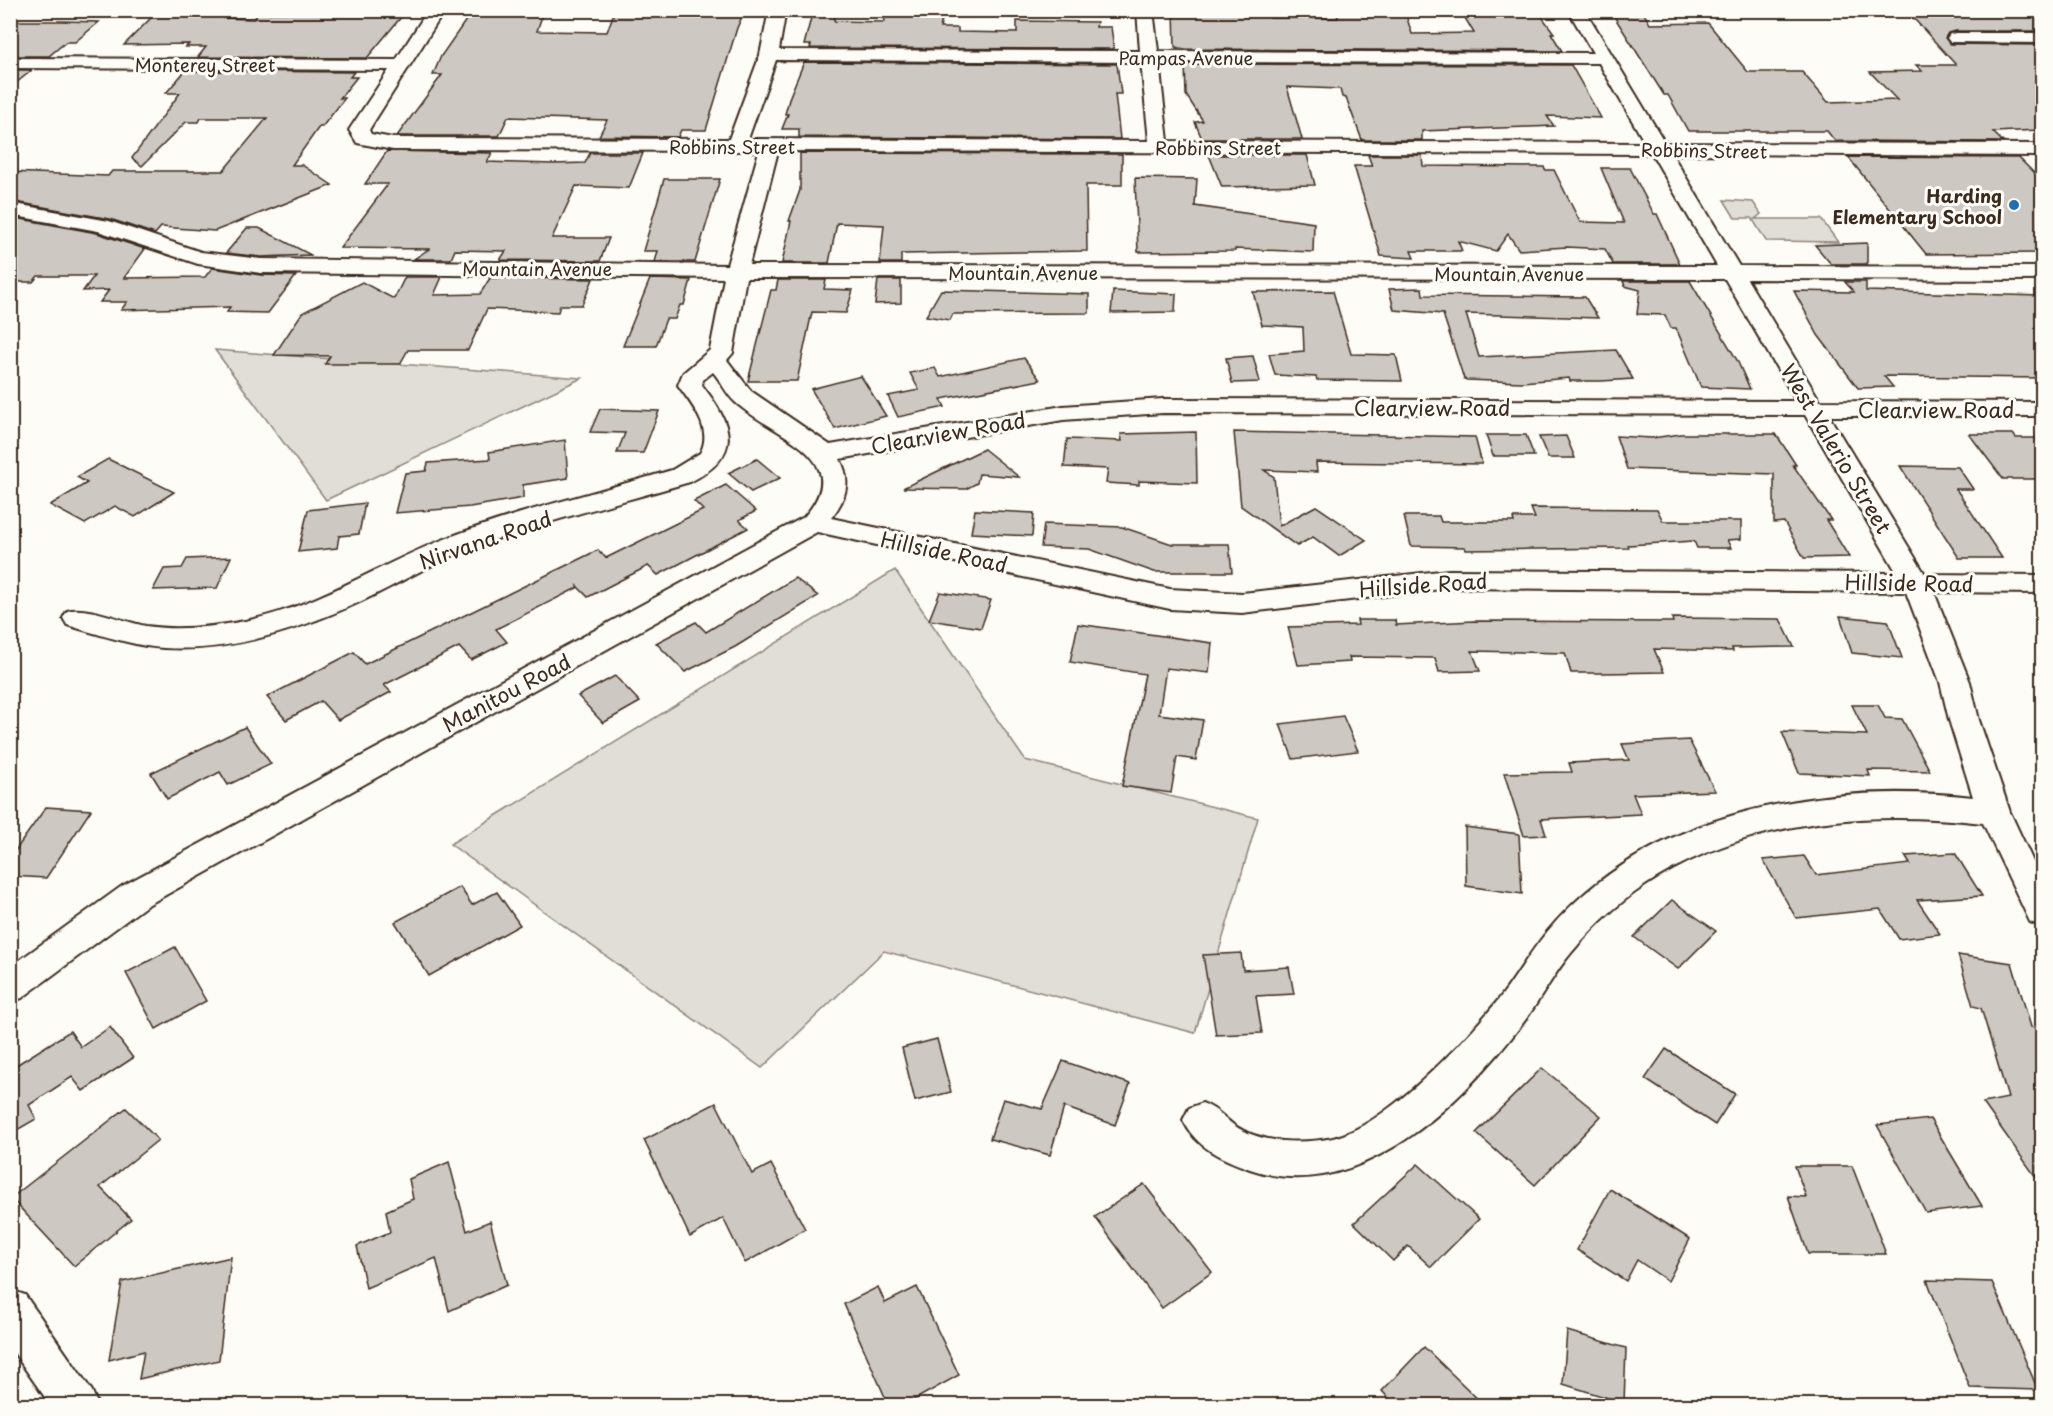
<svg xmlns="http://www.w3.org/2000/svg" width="2053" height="1416" font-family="'Playpen Sans',sans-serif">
  <rect width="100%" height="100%" fill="#fdfcf7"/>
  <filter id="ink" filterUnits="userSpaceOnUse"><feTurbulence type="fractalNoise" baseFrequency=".0167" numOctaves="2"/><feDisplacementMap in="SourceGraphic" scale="12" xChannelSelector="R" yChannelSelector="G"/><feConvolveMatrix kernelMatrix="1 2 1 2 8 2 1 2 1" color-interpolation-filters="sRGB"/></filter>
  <g filter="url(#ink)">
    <!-- green -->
    <g fill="#e1ded7" stroke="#8e847a" stroke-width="1.5">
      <path d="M1724 200 1753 202 1761 214 1755 219H1821L1838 242 1766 241 1752 218H1735Z"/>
      <path d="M215 350 582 378 326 500Z"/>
      <path d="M895 570 1025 760 1258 818 1195 1033 884 951 762 1068 450 844Z"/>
    </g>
    <!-- building -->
    <g fill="#cdc8c2" stroke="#3b2a1e" stroke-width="1.5">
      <path d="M159 10H223L224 18 254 19 258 13 407 10 367 58 198 57 206 47H186L189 44 124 45Z"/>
      <path d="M473 10H544L537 31 607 32 615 10H745L737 28 706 130H681L678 137 599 136 607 120 508 117 499 136H397L442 75H433L441 56Z"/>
      <path d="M813 10H836L834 21 885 22 884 17 943 15 940 28H958V32L1017 33V21L1097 22 1096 27H1111L1114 49 810 48 811 45H804Z"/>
      <path d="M1174 10H1269L1270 18H1338L1336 10 1405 12 1412 34 1474 33 1462 13 1537 10 1554 33H1551L1562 51 1185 49 1175 47Z"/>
      <path d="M1610 10H1642L1650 24 1708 23 1748 72H1802L1828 102 1897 100 1870 72 1922 71 1916 65H1956L1906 10H2043V31H1956L1948 33 1945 38 1950 44 2043 45V130L1993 132 2003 142 1835 141 1827 131H1688L1668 95H1664Z"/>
      <path d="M10 21H62L99 22 75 42H66L49 56H10Z"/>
      <path d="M804 62 1117 64 1121 94H1115L1120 139 799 137V129H782L788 114H785L790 96Z"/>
      <path d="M1185 64 1571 65 1601 118 1547 116 1554 126 1422 131V140H1362L1346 98 1342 97 1340 89 1287 87 1302 139H1202L1195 122 1203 121 1186 95Z"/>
      <path d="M10 70H32L10 88Z"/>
      <path d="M185 71 354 72 350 77H357L340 98H345L322 127H319L292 165H302L332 185 215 231 161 227 155 234 110 219 10 201V172L108 176 112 171H223L267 118H201L199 122H186L142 166 132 158 180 93H166Z"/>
      <path d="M387 151 492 153 487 162 553 164 585 163 590 153H643L629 188 576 186 552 238H609L600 261 500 260 506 251 455 250 451 259H414L429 249 340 248 388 184H365Z"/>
      <path d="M800 153 1122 154V185H1086L1087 251 901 254V263H880L884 225 837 223 829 263H782L791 221H789L800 190Z"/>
      <path d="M1209 155H1307L1315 185 1222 187Z"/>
      <path d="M1368 155H1422L1423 166 1544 167 1545 170H1554L1580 222 1624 223 1601 168H1630L1654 214H1657L1680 264H1613L1605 249 1567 247 1519 250 1508 234 1496 251 1458 241 1462 251H1411L1414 258 1381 256 1354 166H1372Z"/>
      <path d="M1848 157 2019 158 2043 182V253L1926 254Z"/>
      <path d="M1135 178 1197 179 1195 206 1314 223 1313 252 1235 249V251L1138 252Z"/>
      <path d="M664 179H720L695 262H655L658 251H643Z"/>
      <path d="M10 217 97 233 145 249 124 278 205 277 212 268 261 275 296 276 268 313 227 312 230 307 121 310 127 302H100L109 290 83 291 94 276H38L33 282H10Z"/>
      <path d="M247 228H259L311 255 261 257 226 253Z"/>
      <path d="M1867 243V264H1831L1815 245Z"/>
      <path d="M405 277H442L434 295 480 294 490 278 593 279 582 305H560L558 312 487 309 468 350H408L400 364H325L330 356 274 355 302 313 362 282 394 299Z"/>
      <path d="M650 279 691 280 684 305H680L675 319H666L656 346H623Z"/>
      <path d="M778 280H826L824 289 853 290 846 313 812 312 797 381H748L771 290H776Z"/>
      <path d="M878 280H901V303L875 304Z"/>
      <path d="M1623 281H1690L1737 360 1750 389 1701 387 1676 328H1671L1665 315 1637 314 1640 290 1625 286Z"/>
      <path d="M1845 282H1866V291L2043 296V378L1884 376 1893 387 1858 388 1818 335 1794 291 1854 292Z"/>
      <path d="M1422 288 1423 295 1585 297 1598 318 1466 314 1479 357 1616 350 1633 379 1601 381H1570L1569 378 1522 382 1467 380 1464 379 1443 314 1394 310 1389 289Z"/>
      <path d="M941 290 1089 294V313L953 314 950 320 926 316Z"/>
      <path d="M1113 291 1176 294 1175 312 1111 313Z"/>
      <path d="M1333 291 1351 354 1396 355 1402 381 1317 380 1316 377 1275 375 1269 354 1304 351 1303 327 1262 325 1253 292Z"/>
      <path d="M1253 356 1260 382 1232 383 1226 358Z"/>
      <path d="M1024 358 1040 380 941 399 945 407 898 417 888 396 919 390 910 373 935 368 940 377Z"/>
      <path d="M861 376 886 416 835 429 811 389Z"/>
      <path d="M600 409 659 411 643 453H617L625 433 590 432Z"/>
      <path d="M1196 432 1197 483 1139 481V485L1106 483 1108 469 1064 467 1067 439 1122 441 1121 434Z"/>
      <path d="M1234 432 1475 437 1482 464 1316 462 1317 472 1264 470 1274 477 1279 526 1316 506 1366 540 1339 556 1313 537 1297 546 1241 506Z"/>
      <path d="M1681 434H1776L1796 465H1793L1831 520H1826L1849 557 1804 558 1784 522 1774 523V474L1627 469 1616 436 1652 438Z"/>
      <path d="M1969 434H2013L2016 438H2043V479H2003Z"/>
      <path d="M1486 435H1526L1534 456H1493Z"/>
      <path d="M1566 436 1575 458H1548L1539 437Z"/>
      <path d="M565 440 568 478 523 485V498L470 507 395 513 405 473 426 471 428 463 490 459 489 452Z"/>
      <path d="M984 449 1019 477 979 474 977 483 966 489 903 488Z"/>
      <path d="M108 459 174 492 135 517 115 506 85 524 50 505 87 483 77 477Z"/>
      <path d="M757 459 780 478 751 492 728 473Z"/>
      <path d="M1900 466 1958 467 1973 489H1956L2002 558H1959Z"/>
      <path d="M726 485 756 511 739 520 748 528 658 575 648 566 588 597 577 586V588L496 629 507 642 471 660 459 647 384 685 391 692 338 720 321 701 286 720 267 697 354 652 365 664 598 550 606 558 703 510 694 501Z"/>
      <path d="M365 503 359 534 339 536 337 548 298 552 308 510Z"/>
      <path d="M1531 508 1657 509 1663 521H1741V539L1727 540 1731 548H1697L1694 541 1628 545 1629 548 1466 550 1465 547 1411 546 1404 516H1439L1441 522H1514L1513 518H1535Z"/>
      <path d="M975 510 1034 513 1032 536 971 533Z"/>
      <path d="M1044 524 1122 527 1172 544H1229L1232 572H1154L1089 549 1041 547Z"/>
      <path d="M231 557 217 588 153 590 164 569 182 568 187 559Z"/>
      <path d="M795 578 818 596 735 647 685 672 656 643 696 622 706 632Z"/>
      <path d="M940 592 991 600 981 628 929 620Z"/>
      <path d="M1840 616 1888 621 1902 658 1852 653Z"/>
      <path d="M1672 618 1780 619 1794 647 1732 648 1733 651 1654 649 1664 672 1603 673H1571L1565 653 1472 651 1480 671 1439 672 1435 658 1349 657 1350 662 1298 665 1288 627 1358 625 1357 620H1395L1396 625 1474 621 1673 622Z"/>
      <path d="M1078 624 1212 643 1209 673 1166 668 1159 714 1203 720 1196 760 1177 757 1171 793 1122 786 1145 674 1070 662Z"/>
      <path d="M615 676 640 702 603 723 578 696Z"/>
      <path d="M1852 705H1878L1885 718 1902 719 1930 771 1868 770 1870 776 1799 773 1782 732 1867 735Z"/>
      <path d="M1343 716 1358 751 1293 759 1280 724Z"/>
      <path d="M245 727 271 764 228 785 220 772 167 799 151 773Z"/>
      <path d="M1689 740 1715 791 1633 794 1641 814 1541 819 1546 835 1524 836 1504 773 1572 772 1569 763 1629 760 1622 744Z"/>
      <path d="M46 807 91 810 46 878 10 876V858Z"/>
      <path d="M1465 827 1519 834 1522 894 1466 886Z"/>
      <path d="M1955 853 1982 896 1917 900 1940 934 1899 939 1880 909 1796 918 1763 860 1804 856 1816 875 1910 864 1905 856Z"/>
      <path d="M460 887 472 905 497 892 520 925 429 976 395 922Z"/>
      <path d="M1672 900 1716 931 1678 969 1634 937Z"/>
      <path d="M175 947 206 1001 156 1029 126 973Z"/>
      <path d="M1241 953 1243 970 1289 967 1294 994 1256 996 1262 1033 1216 1035 1203 955Z"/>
      <path d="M1958 955 2012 963 2031 1027 2043 1028V1187L1983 1103 2008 1098 1981 1008 1973 1006Z"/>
      <path d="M110 1027 133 1058 83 1091 72 1077 29 1105 36 1119 10 1134V1069L70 1031 81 1047Z"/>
      <path d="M937 1039 951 1092 915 1101 902 1048Z"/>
      <path d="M1666 1049 1735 1094 1715 1125 1645 1079Z"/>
      <path d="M1063 1061 1130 1084 1115 1125 1064 1107 1050 1155 990 1139 1003 1099 1042 1109Z"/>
      <path d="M1542 1068 1601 1116 1535 1185 1476 1133Z"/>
      <path d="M716 1103 752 1174 771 1164 805 1229 745 1263 723 1218 690 1237 644 1140Z"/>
      <path d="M126 1108 158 1140 100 1187 131 1219 74 1266 11 1198Z"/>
      <path d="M1930 1119 1982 1206 1926 1213 1877 1125Z"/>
      <path d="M449 1162 467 1231 490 1221 507 1285 449 1311 436 1258 366 1288 357 1246 390 1232 386 1211 413 1199 409 1179Z"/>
      <path d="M1418 1164 1479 1219 1431 1267 1408 1246 1393 1261 1354 1223Z"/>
      <path d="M1795 1166H1852L1886 1254H1808L1788 1196 1806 1197Z"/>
      <path d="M1144 1184 1212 1272 1162 1308 1095 1217Z"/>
      <path d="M1610 1189 1690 1239 1668 1281 1637 1260 1626 1281 1577 1250Z"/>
      <path d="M231 1257 219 1360 139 1379 144 1351 109 1360 122 1282Z"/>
      <path d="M1927 1280 1992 1282 2038 1390 1970 1388Z"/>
      <path d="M878 1287 885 1303 917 1287 959 1375 903 1406H889L844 1304Z"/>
      <path d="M1567 1331 1626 1348 1624 1403 1563 1384Z"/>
      <path d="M1424 1347 1485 1406H1396L1382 1391Z"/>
    </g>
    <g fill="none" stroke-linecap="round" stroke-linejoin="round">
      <defs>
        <g id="minor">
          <path d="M428 10H445L372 125 369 130 371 134 393 138 729 139 760 55 769 10H786L779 50 1140 51 1137 10H1153L1158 51 1593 53 1568 10H1585L1665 143 2042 144V156L1672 154 1739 266 2042 267V280L1747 279 1820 401 2042 402V416H1829L1925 574 2042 575V593L1934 592 1970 682 1979 720 2010 812 2042 881V926L2030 922 1983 823C1871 811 1757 818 1658 877 1626 896 1596 923 1572 952 1554 973 1542 997 1526 1019 1466 1099 1360 1208 1250 1169 1222 1159 1196 1148 1183 1120L1189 1108 1202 1103C1216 1108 1223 1117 1235 1126 1262 1144 1303 1144 1333 1138 1386 1126 1465 1041 1499 999 1516 978 1529 953 1547 932 1649 810 1823 781 1973 797L1949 720 1940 682 1906 592 1449 588 1242 613 1170 609 817 532 146 906 22 998 10 1002V967L122 886 804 517C858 456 772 436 735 402 726 394 721 381 713 372L703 380 702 385C734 426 743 455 690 482 615 504 537 523 464 551 429 565 396 585 362 601 297 631 219 657 146 646 119 641 93 633 67 625L63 618 67 611C87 605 124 622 146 626 179 631 213 627 245 621 316 607 376 566 442 540 516 511 595 493 672 470L700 453C714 429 691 404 678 385L683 373 710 350 724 278 261 273 198 264 98 231 10 215V203L109 221 201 252 261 259 727 265 759 151 393 150 357 143 349 130 389 70 10 68V58L396 60ZM776 60 1141 62 1149 141 748 139ZM1159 62 1599 63 1645 143 1168 141ZM778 151 1652 154 1717 266 749 265ZM746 278 1725 279 1796 401 1163 399 1063 406 830 445 751 391 727 360 733 353ZM1163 413 1805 415 1897 573 1449 570 1242 593 1170 589 831 518C846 499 852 482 840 459L1063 420Z"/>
          <path d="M1956 33H2042V43L1950 42 1947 38 1950 34Z"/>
          <path d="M10 1290 25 1295 92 1391 98 1406H51L10 1347Z"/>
        </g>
      </defs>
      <!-- minor casing -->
      <use href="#minor" stroke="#3b2a1e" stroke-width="4"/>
      <!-- minor -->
      <use href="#minor" fill="#fdfcf7" fill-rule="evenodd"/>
    </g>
  </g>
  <!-- markers -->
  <circle fill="#1f6fb2" stroke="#fdfcf7" stroke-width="2" cx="2014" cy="205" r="6"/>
  <g text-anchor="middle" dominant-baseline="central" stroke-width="6" stroke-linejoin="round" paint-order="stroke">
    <!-- far-street labels -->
    <g font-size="18" fill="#3b2a1e" stroke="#fdfcf7">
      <text x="1186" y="57">Pampas Avenue</text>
      <text x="205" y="64">Monterey Street</text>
      <text x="732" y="146">Robbins Street</text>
      <text x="1218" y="147">Robbins Street</text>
      <text transform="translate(1704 150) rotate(1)">Robbins Street</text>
      <text x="537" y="268">Mountain Avenue</text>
      <text x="1023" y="272">Mountain Avenue</text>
      <text x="1509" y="273">Mountain Avenue</text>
    </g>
    <!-- far-poi labels -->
    <g font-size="18" font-weight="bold" fill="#3b2a1e" stroke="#fdfcf7" text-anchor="end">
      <text x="2002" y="195">Harding<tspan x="2002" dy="21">Elementary School</tspan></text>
    </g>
    <!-- street labels -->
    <g font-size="21" fill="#3b2a1e" stroke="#fdfcf7">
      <text x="1432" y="407">Clearview Road</text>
      <text x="1936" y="409">Clearview Road</text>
      <text transform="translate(948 432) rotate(-10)">Clearview Road</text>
      <text transform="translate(1837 448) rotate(59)">West Valerio Street</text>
      <text transform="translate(485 539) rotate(-19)">Nirvana Road</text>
      <text transform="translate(944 551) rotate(12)">Hillside Road</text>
      <text transform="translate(1909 582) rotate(1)">Hillside Road</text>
      <text transform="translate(1423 584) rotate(-4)">Hillside Road</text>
      <text transform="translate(506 692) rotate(-28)">Manitou Road</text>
    </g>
  </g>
  <!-- margin -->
  <rect width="2053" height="1416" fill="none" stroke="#fdfcf7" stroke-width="36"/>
  <rect x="18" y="18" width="2017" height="1380" fill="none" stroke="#3b2a1e" stroke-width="2" filter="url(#ink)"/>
</svg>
